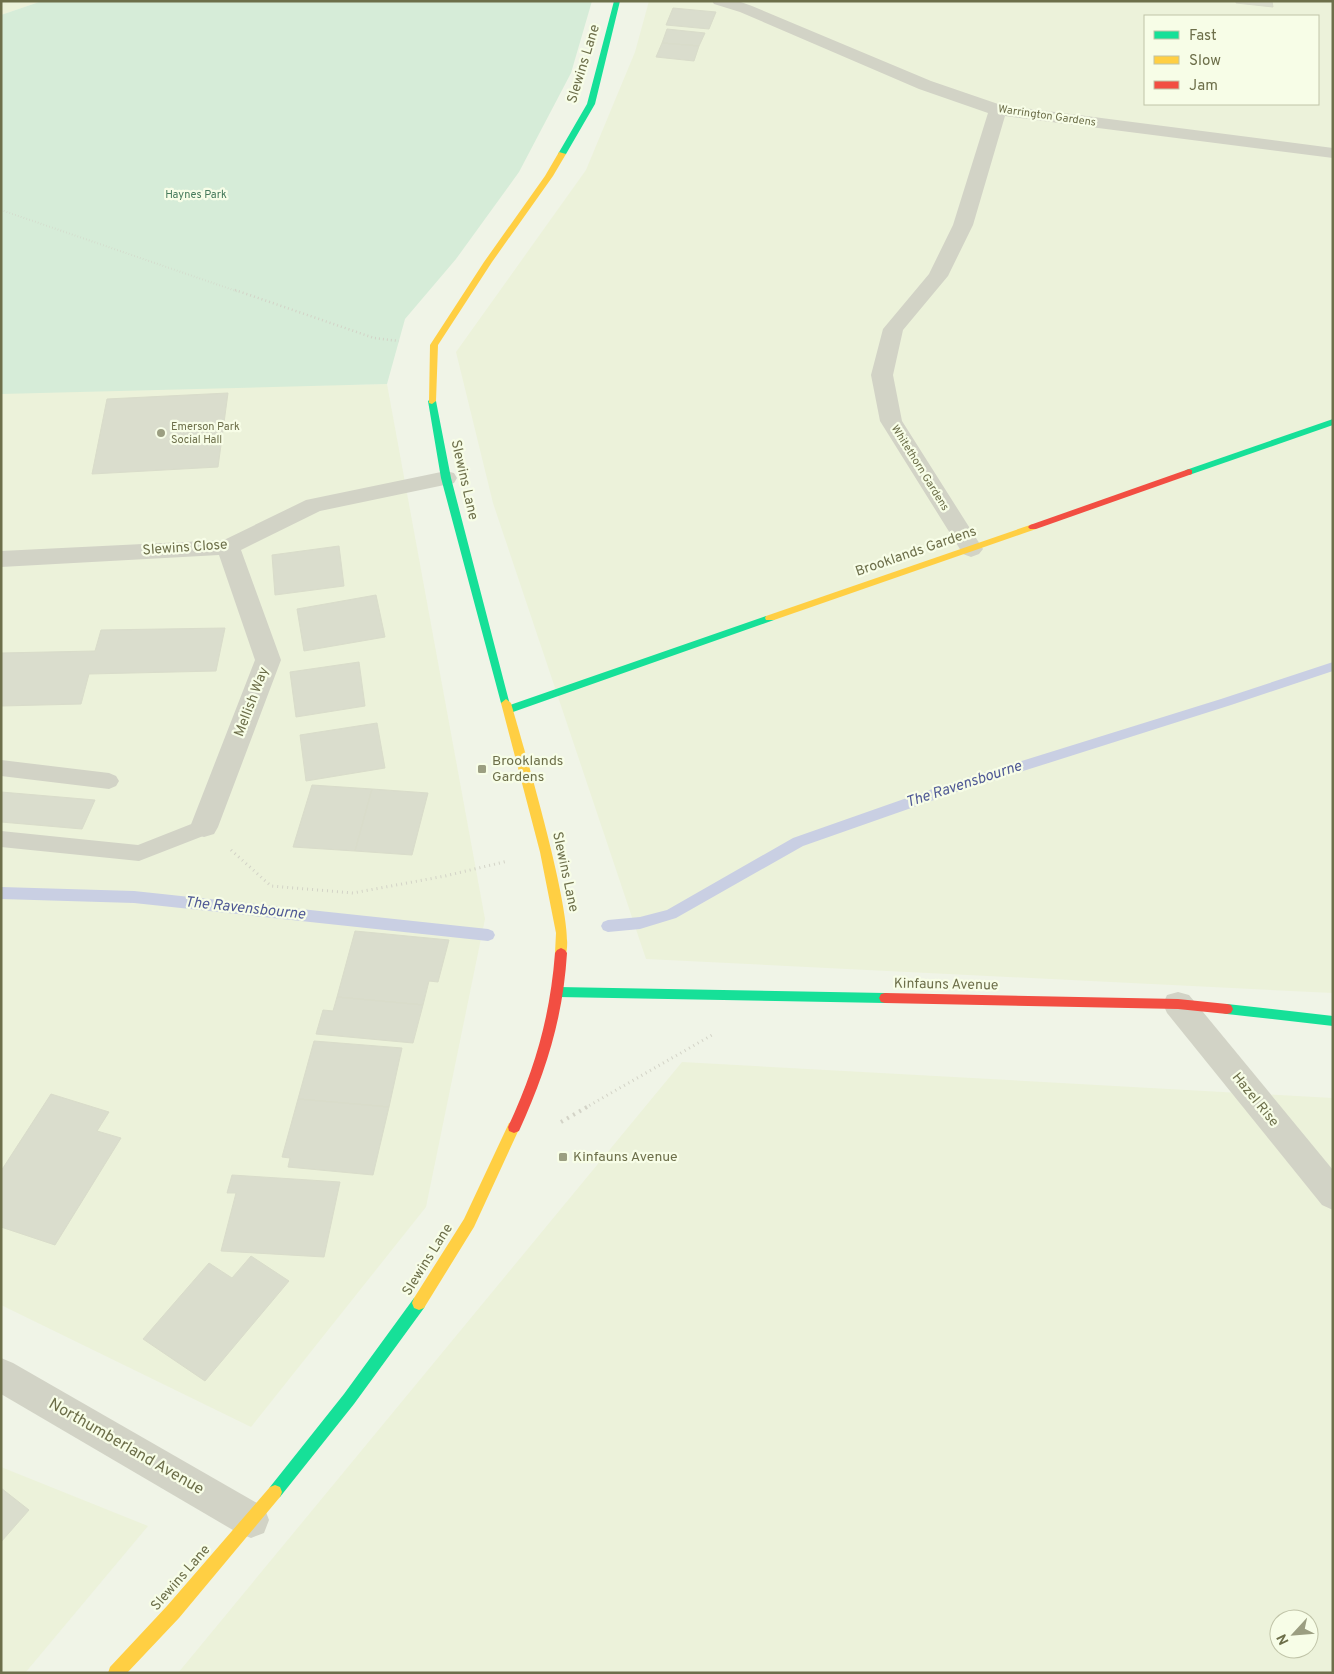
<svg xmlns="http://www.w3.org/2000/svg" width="1334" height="1674" font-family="Overpass,sans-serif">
  <rect width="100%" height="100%" fill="#f0f4e7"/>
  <!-- residential -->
  <g fill="#ecf2da" fill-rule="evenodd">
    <path d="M1 1H42L1 15Z"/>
    <path d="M649 1H1333V993L646 959 493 503 456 352 586 170 635 52ZM1145 16H1318V104H1145Z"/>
    <path d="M387 384 485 919 426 1207 251 1427 1 1305V391Z"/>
    <path d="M682 1062 1333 1098V1673H178ZM1279 1619H1309V1649H1279Z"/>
    <path d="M1 1467 148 1526 25 1673H1Z"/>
  </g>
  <!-- green -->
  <path fill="#d6ecd8" d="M42 1H592L571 73 519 172 456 259 405 319 387 384 1 394V15Z"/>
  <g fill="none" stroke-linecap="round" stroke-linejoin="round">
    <!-- stream -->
    <g fill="#c9cfe3" fill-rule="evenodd">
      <path d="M1333 662V671L1231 705 951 794 803 846 676 918 640 929 608 932 603 930 601 926 603 922 608 920 640 917 667 910 793 838 941 786 1221 699Z"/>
      <path d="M1 887 134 891 488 929 493 931 495 935 493 939 488 941 134 903 1 899Z"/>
    </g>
  </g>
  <!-- building -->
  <g fill="#daddcd" stroke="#d9dcca">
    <path d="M1236 1H1272L1273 7 1236 3Z"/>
    <path d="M673 8 716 12 709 29 666 25Z"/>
    <path d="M667 29 705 33 699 46 662 43Z"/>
    <path d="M662 43 699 46 694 61 656 57Z"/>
    <path d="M228 393 218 467 92 474 107 399Z"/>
    <path d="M339 546 344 586 275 595 272 555Z"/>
    <path d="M376 595 385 637 304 651 297 609Z"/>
    <path d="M225 628 216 671 89 674 81 704 1 706V653L95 651 101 630Z"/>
    <path d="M359 662 365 706 296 717 290 672Z"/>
    <path d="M377 723 385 768 306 781 300 735Z"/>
    <path d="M312 785 372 789 355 851 293 847Z"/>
    <path d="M372 789 428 793 412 855 355 851Z"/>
    <path d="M1 792 95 800 82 829 1 822Z"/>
    <path d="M355 931 449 940 438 982 429 981 423 1005 337 997Z"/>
    <path d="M337 997 423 1005 413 1043 316 1034 323 1010 333 1011Z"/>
    <path d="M314 1041 402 1048 389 1107 298 1099Z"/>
    <path d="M51 1094 109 1112 97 1131 121 1138 55 1245 1 1227V1171Z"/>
    <path d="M298 1099 389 1107 373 1175 288 1167 290 1158 282 1157Z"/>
    <path d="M232 1175 340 1182 324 1257 221 1251 236 1193H227Z"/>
    <path d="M251 1256 289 1281 205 1381 143 1339 209 1263 232 1278Z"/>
    <path d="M1 1488 29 1510 1 1542Z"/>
  </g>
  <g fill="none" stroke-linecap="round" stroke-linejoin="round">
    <!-- path-far3 -->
    <path stroke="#d3d3c7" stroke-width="2" stroke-dasharray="0.5 2.5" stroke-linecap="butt" d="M1 210 239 292"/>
    <!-- path-far2 -->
    <path stroke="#d3d3c7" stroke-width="2.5" stroke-dasharray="1 3" stroke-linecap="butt" d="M235 290 374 338 399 341"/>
    <!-- path-far1 -->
    <g stroke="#d3d3c7" stroke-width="3" stroke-dasharray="1 4" stroke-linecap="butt">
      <path d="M231 850 271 886 353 893 445 876 508 861"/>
      <path d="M585 1108 712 1035V1032"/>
    </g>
    <!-- path -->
    <path stroke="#d3d3c7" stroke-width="4" stroke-dasharray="2 5" stroke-linecap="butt" d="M561 1122 587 1107"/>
    <!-- lane -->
    <g fill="#d2d3c6" fill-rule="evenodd">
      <path d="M1 760 109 773 116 776 119 781 116 786 109 789 1 776Z"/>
      <path d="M204 819 211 821 215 827 211 833 139 861 1 847V831L138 845Z"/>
    </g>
    <!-- street -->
    <g fill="#d2d3c6" fill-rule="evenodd">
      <path d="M712 1H738L752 6 931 81 1001 105 1333 148V158L1005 116 973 225 948 276 903 330 893 375 902 421 983 549 979 554 971 557 963 554 880 421 871 375 883 329 929 274 953 225 988 113 919 89 740 12 714 4Z"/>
      <path d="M446 471 454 473 457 478 454 483 320 511 241 550 281 660 218 827 214 834 204 837 194 834 190 827 255 660 219 555 1 567V551L224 540 306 500Z"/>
      <path d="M1178 992 1189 995 1333 1170V1210L1322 1205 1167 1013 1163 1004 1167 995Z"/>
      <path d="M1 1358 13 1363 264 1507 269 1520 264 1533 251 1538 238 1533 1 1394Z"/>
    </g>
    <!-- fast -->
    <g fill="#16e098" fill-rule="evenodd">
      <path d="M614 1H620L595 104 566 154 559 156 558 154 587 104Z"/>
      <path d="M432 398 436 401 451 478 510 705 766 616H774L775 618 774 620 513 712H505L504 709 505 707 501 703 441 478 428 401Z"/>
      <path d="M1333 419V425L1192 474 1189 475 1184 472 1186 470Z"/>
      <path d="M558 987 885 993 889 994 891 998 889 1002 885 1003 558 997 554 996 552 992 554 988Z"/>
      <path d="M1227 1004 1333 1016V1026L1227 1014 1223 1013 1221 1009 1223 1005Z"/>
      <path d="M419 1296 424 1298 426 1303 424 1308 354 1404 280 1497 275 1499 270 1497 268 1492 270 1487 344 1394 414 1298Z"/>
    </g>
    <!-- slow -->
    <g fill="#ffcf43" fill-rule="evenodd">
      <path d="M559 152 566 154 553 176 492 262 438 345 436 401 432 404 429 403 430 345 484 262 545 176Z"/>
      <path d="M1033 524 1036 525V529L774 620H766L765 618 766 616Z"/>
      <path d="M506 699 511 703C522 742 579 930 565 956L561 958 557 956 555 953 556 933 540 852 501 703Z"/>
      <path d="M514 1121 519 1123 520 1127 474 1227 424 1308 419 1310 414 1308 412 1303 414 1298 464 1219 509 1123Z"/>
      <path d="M275 1485 280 1487 282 1492 280 1497 179 1618 127 1673H108L110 1667 167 1606 270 1487Z"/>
    </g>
    <!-- jam -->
    <g fill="#f24e42" fill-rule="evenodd">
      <path d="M1189 469 1192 470V474L1036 529H1030L1028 527 1030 525Z"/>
      <path d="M561 948 565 950 567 953C563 1018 546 1072 519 1131L514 1133 509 1131 508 1127C535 1069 550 1017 555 953L557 950Z"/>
      <path d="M885 993 1178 999 1227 1004 1231 1005 1233 1009 1231 1013 1227 1014 1178 1009 885 1003 881 1002 879 998 881 994Z"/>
    </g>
  </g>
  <!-- markers -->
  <g fill="#9b9e81" stroke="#f7fde7" stroke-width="2">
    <circle cx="161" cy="433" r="5"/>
    <rect x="477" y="764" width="10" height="10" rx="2.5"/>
    <rect x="558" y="1152" width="10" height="10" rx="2.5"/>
  </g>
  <g text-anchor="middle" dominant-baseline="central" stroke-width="4.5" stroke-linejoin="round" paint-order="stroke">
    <!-- far-street labels -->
    <g font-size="11" fill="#6d6f4a" stroke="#f7fde7">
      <text transform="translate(1047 116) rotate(8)">Warrington Gardens</text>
      <text transform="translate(920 468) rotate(58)">Whitethorn Gardens</text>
    </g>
    <!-- far-park labels -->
    <g font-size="11" fill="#467a5b" stroke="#f7fde7">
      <text x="196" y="195">Haynes Park</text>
    </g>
    <!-- far-poi labels -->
    <g font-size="11" fill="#6d6f4a" stroke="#f7fde7" text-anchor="start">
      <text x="171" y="427">Emerson Park<tspan x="171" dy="13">Social Hall</tspan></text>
    </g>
    <!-- street labels -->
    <g font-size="14" fill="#6d6f4a" stroke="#f7fde7">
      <text transform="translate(584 64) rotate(-73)">Slewins Lane</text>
      <text transform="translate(464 480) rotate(77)">Slewins Lane</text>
      <text transform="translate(185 548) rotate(-4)">Slewins Close</text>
      <text transform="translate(916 552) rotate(-19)">Brooklands Gardens</text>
      <text transform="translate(252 702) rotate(-69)">Mellish Way</text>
      <text transform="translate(565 872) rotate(78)">Slewins Lane</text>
      <text transform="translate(946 985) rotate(1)">Kinfauns Avenue</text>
      <text transform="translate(1255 1100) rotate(51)">Hazel Rise</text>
      <text transform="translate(428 1260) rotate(-58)">Slewins Lane</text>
      <text transform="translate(181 1578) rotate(-49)">Slewins Lane</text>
    </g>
    <!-- poi labels -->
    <g font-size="14" fill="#6d6f4a" stroke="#f7fde7" text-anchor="start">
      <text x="492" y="761">Brooklands<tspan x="492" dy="16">Gardens</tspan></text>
      <text x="573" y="1157">Kinfauns Avenue</text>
    </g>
    <!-- water labels -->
    <g font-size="15" font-style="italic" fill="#4f5995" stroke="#f7fde7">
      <text transform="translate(964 785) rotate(-18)">The Ravensbourne</text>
      <text transform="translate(245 909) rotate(6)">The Ravensbourne</text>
    </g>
    <!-- near-street labels -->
    <g font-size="16" fill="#6d6f4a" stroke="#f7fde7">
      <text transform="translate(126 1447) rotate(30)">Northumberland Avenue</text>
    </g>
  </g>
  <!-- border -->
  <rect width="1334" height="1674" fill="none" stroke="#6d6f4a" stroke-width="5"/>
  <!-- legend -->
  <rect x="1144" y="15" width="175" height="90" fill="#f7fde7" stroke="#c0c4a8"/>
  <rect x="1154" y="31" width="25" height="8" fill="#16e098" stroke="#c0c4a8"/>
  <text x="1189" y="40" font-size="15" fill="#6d6f4a">Fast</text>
  <rect x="1154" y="56" width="25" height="8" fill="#ffcf43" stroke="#c0c4a8"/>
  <text x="1189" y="65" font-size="15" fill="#6d6f4a">Slow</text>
  <rect x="1154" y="81" width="25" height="8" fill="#f24e42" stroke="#c0c4a8"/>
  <text x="1189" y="90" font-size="15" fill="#6d6f4a">Jam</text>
  <!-- north arrow -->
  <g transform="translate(1294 1634) rotate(244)"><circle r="24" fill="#f7fde7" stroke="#c0c4a8"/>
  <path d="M0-4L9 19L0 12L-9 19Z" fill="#9b9e81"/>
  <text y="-8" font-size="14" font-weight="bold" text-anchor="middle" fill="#6d6f4a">N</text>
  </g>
</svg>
